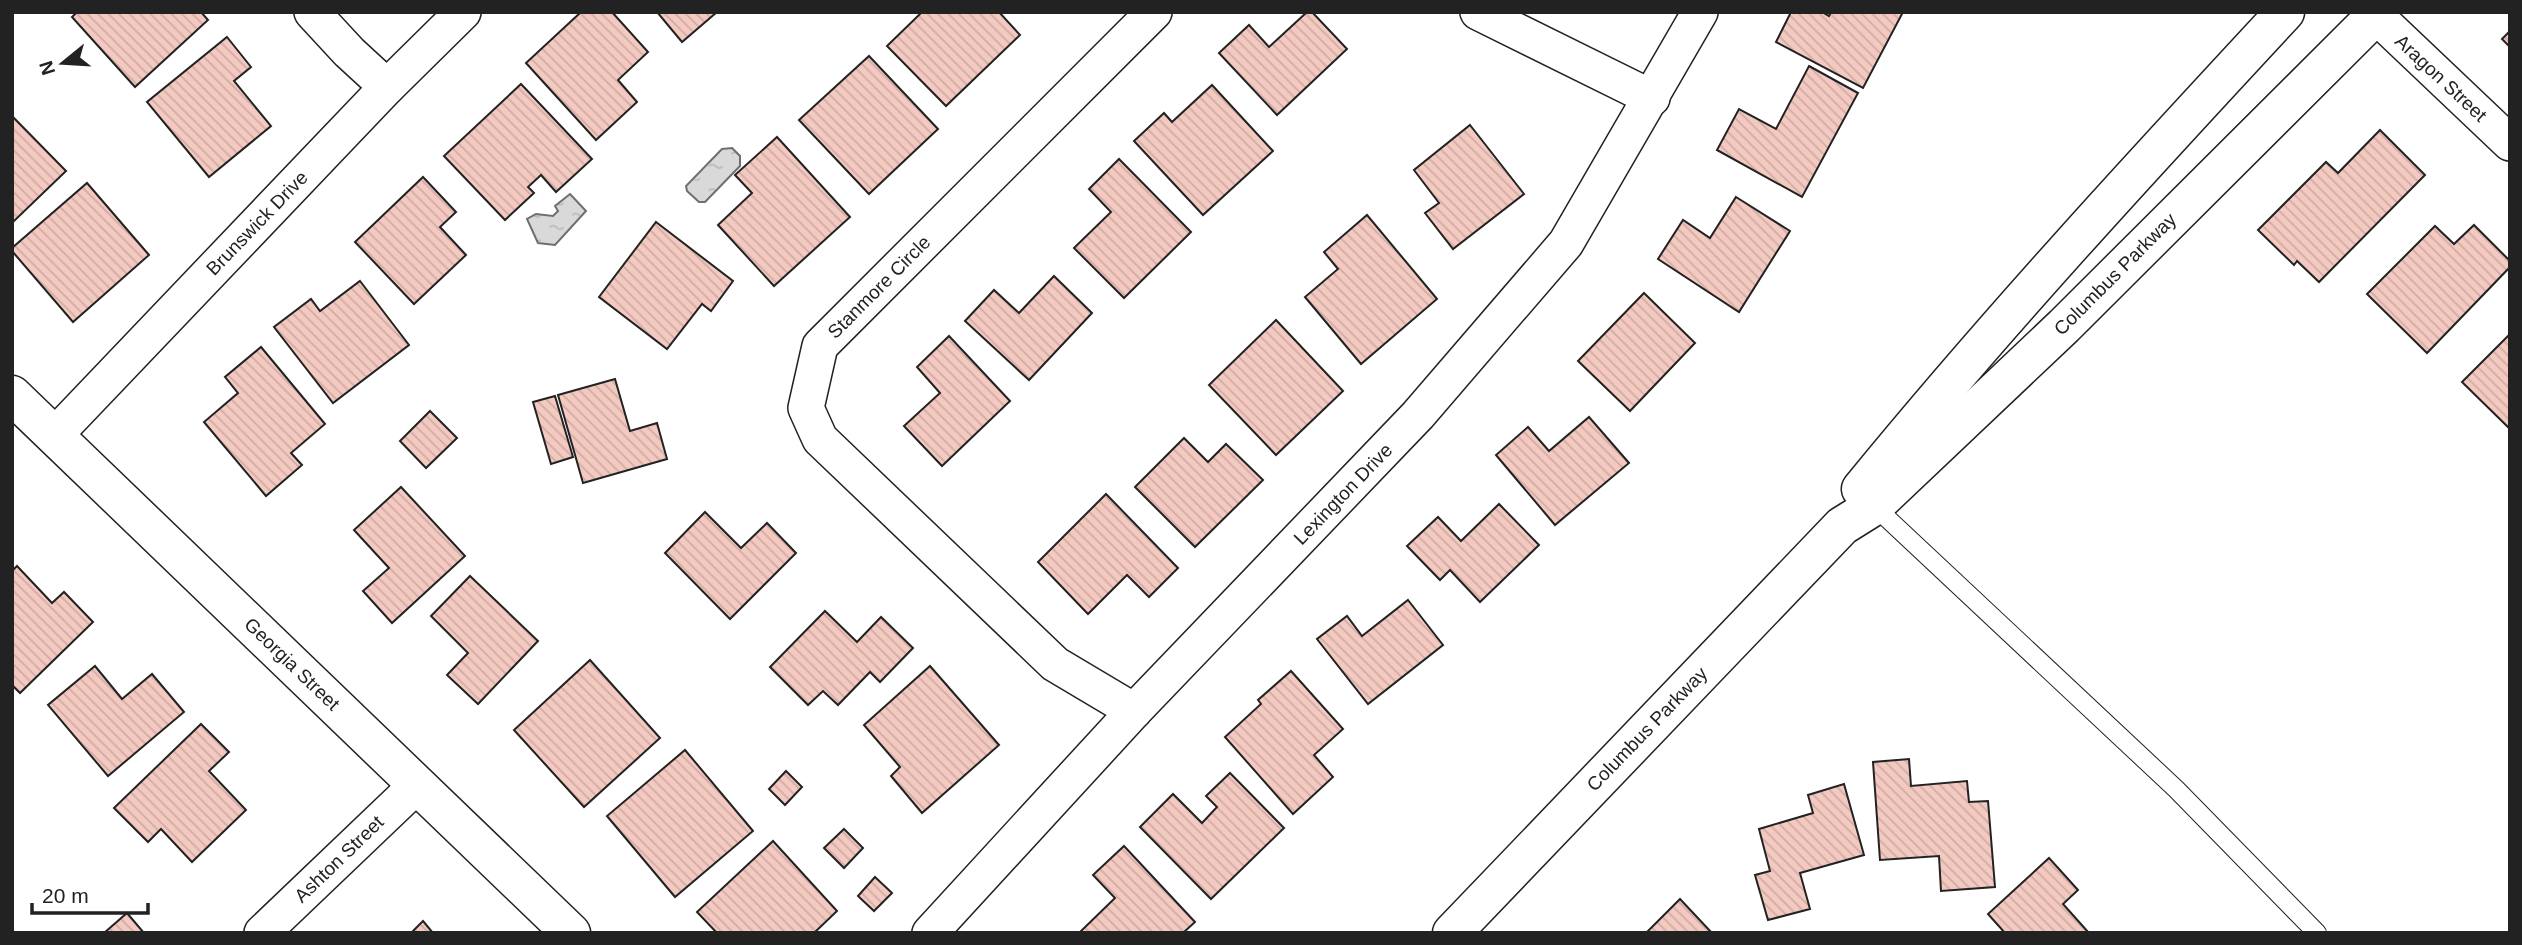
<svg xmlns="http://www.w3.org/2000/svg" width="2522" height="945" font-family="Helvetica,sans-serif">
  <defs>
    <pattern id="water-ripples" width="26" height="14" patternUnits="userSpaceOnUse" patternTransform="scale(1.75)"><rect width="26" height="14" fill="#d9d9d9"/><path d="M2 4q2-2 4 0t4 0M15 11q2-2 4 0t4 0" fill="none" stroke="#bababa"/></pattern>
    <pattern id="building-back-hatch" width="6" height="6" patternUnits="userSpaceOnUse" patternTransform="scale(1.75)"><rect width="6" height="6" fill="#f3c9c0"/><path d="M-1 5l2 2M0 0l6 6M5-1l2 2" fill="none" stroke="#d0aca5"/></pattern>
  </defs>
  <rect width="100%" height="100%" fill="#fff"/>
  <!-- water -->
  <g fill="url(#water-ripples)" stroke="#6f6f6f" stroke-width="2">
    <path d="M732 148 740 156V166L705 202H699L687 191 686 186 722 149Z"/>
    <path d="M570 194 586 211 555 245 538 243 527 219 536 214 553 216 558 211 555 206Z"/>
  </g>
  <!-- building -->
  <g fill="url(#building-back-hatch)" stroke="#222" stroke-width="2">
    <path d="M77 12H201L208 20 135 87 72 17Z"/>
    <path d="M581 12H612L648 52 618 80 637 102 596 140 526 63Z"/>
    <path d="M657 12H717L682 42Z"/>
    <path d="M918 12H999L1020 35 946 106 887 46 920 14Z"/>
    <path d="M1307 12H1312L1347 49 1277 115 1219 53 1249 25 1269 47Z"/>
    <path d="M1791 12H1822L1829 16 1831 12H1903L1863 88 1776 42Z"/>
    <path d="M2510 31V47L2502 39Z"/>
    <path d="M227 37 251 67 234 81 271 126 209 177 147 102Z"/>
    <path d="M869 56 938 129 869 194 799 120Z"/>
    <path d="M1809 66 1858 93 1802 197 1717 150 1739 109 1776 129Z"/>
    <path d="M521 84 592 159 556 192 541 175 528 187 534 193 505 220 444 156Z"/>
    <path d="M1212 85 1273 151 1203 215 1134 141 1164 113 1172 122Z"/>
    <path d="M12 116 66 171 12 223Z"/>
    <path d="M1470 125 1524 194 1453 249 1425 213 1439 203 1414 170Z"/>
    <path d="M2380 130 2425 175 2319 282 2297 261 2294 265 2258 230 2326 162 2338 173Z"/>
    <path d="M777 137 850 217 774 286 718 225 752 193 735 175Z"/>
    <path d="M1119 159 1191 232 1124 298 1074 248 1111 212 1089 189Z"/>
    <path d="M423 177 456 212 440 227 466 255 414 304 355 242Z"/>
    <path d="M87 183 149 255 73 322 12 251V248Z"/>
    <path d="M1736 197 1790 231 1739 312 1658 259 1683 220 1710 238Z"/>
    <path d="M1367 215 1437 299 1361 364 1305 297 1338 269 1324 252Z"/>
    <path d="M656 222 733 281 711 311 702 304 667 349 599 297Z"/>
    <path d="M2474 225 2510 261V267L2427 353 2367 294 2435 226 2454 244Z"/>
    <path d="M1054 276 1092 313 1029 380 965 321 994 290 1019 313Z"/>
    <path d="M360 281 409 345 333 403 274 327 311 299 320 311Z"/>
    <path d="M1644 293 1695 343 1630 411 1578 361Z"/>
    <path d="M1276 320 1343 391 1276 455 1209 385Z"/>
    <path d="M2509 335 2510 336V429L2462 382Z"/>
    <path d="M949 336 1010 401 942 466 904 426 940 393 917 367Z"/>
    <path d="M261 347 325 424 291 453 302 465 266 496 204 422 238 393 225 377Z"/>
    <path d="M615 379 630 431 657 423 667 459 583 483 558 395Z"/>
    <path d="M555 396 573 457 551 464 533 402Z"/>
    <path d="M430 411 457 438 426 468 400 441Z"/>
    <path d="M1589 417 1629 463 1555 525 1496 455 1528 427 1549 451Z"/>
    <path d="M1184 438 1208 462 1226 444 1263 480 1195 547 1135 487Z"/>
    <path d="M401 487 465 556 392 623 363 591 389 568 354 530Z"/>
    <path d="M1106 494 1178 568 1149 597 1127 575 1088 614 1038 562Z"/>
    <path d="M1499 504 1539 545 1480 602 1450 570 1440 580 1407 546 1438 517 1461 541Z"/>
    <path d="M705 512 741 548 767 523 796 553 730 619 665 553Z"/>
    <path d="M17 566 52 603 64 592 93 622 20 693 12 685V571Z"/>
    <path d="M470 576 538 641 478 704 447 675 468 653 431 616Z"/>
    <path d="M1408 600 1443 645 1368 704 1317 639 1347 616 1362 636Z"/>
    <path d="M825 611 857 642 881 617 913 648 880 682 870 672 838 705 823 691 808 705 770 667Z"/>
    <path d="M590 660 660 738 584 807 514 730Z"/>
    <path d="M95 666 122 699 152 674 184 712 108 776 48 705Z"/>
    <path d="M930 666 999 745 922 813 891 776 900 767 864 725Z"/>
    <path d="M1291 671 1343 729 1314 755 1333 777 1293 814 1225 737 1261 704 1258 700Z"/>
    <path d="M201 724 229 752 209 771 246 810 192 862 161 829 148 842 114 808Z"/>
    <path d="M685 750 753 831 675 897 607 816Z"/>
    <path d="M1909 759 1911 786 1967 781 1969 802 1988 801 1995 887 1941 891 1939 856 1880 860 1873 762Z"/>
    <path d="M786 771 802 787 785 805 769 789Z"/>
    <path d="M1230 773 1284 828 1211 899 1140 827 1173 794 1202 823 1217 807 1206 796Z"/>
    <path d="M1844 784 1864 855 1800 873 1810 909 1768 920 1755 875 1770 871 1759 829 1813 813 1808 795Z"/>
    <path d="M844 829 863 848 844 868 824 848Z"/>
    <path d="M773 841 837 911 814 933H717L697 912Z"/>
    <path d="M1124 846 1195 922 1183 933H1079L1115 898 1093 875Z"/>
    <path d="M2049 858 2078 890 2063 904 2089 933H2005L1988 914Z"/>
    <path d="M875 877 892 893 874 911 858 896Z"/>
    <path d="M1680 899 1712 933H1646Z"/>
    <path d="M127 913 144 933H104Z"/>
    <path d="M423 921 433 933H411Z"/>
  </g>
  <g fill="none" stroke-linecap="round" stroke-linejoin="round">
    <defs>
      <path id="service" d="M1874 506 2176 789 2317 933"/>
      <g id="minor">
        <path d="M312 12 349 52 387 87"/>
        <path d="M1478 12 1652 98"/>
        <path d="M2372 12 2510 143"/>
        <path d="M54 436 387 87 463 12"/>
        <path d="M1134 711 1055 664 820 439 806 408 820 346 1154 12"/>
        <path d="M262 933 417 785"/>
        <path d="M930 933 1134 711 1418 415 1566 243 1700 12"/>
      </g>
      <path id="tertiary" d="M12 395 571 933"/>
      <g id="primary">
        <path d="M1861 489C1996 324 2140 168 2285 12"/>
        <path d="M1452 933 1842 526 1874 506 2064 326 2379 12"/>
      </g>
    </defs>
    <!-- service casing -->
    <use href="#service" stroke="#222" stroke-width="20"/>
    <!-- minor casing -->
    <use href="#minor" stroke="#222" stroke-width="38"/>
    <!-- tertiary casing -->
    <use href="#tertiary" stroke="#222" stroke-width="41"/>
    <!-- primary casing -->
    <use href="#primary" stroke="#222" stroke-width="41"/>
    <!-- service -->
    <use href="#service" stroke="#fff" stroke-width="18"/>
    <!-- minor -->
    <use href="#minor" stroke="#fff" stroke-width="35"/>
    <!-- tertiary -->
    <use href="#tertiary" stroke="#fff" stroke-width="38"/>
    <!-- primary -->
    <use href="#primary" stroke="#fff" stroke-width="38"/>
  </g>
  <g text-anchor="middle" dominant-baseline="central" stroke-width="5" stroke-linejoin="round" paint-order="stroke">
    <!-- street labels -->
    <g font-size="19" fill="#222" stroke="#fff">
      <text transform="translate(2441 78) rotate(43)">Aragon Street</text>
      <text transform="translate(257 223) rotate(-46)">Brunswick Drive</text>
      <text transform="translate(2115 274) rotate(-45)">Columbus Parkway</text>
      <text transform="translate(879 287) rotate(-45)">Stanmore Circle</text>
      <text transform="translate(1343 494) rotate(-46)">Lexington Drive</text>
      <text transform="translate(292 664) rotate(44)">Georgia Street</text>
      <text transform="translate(1647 729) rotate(-46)">Columbus Parkway</text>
      <text transform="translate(339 859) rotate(-44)">Ashton Street</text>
    </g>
  </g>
  <!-- border -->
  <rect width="2522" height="945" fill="none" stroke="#222222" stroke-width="28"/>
  <!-- north arrow -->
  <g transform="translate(63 63) rotate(252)" stroke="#ffffff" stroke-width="5" paint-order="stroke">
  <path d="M0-5L12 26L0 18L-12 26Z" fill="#222222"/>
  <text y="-10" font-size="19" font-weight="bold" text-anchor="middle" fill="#222222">N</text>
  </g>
  <!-- scale -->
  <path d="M32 903v10h116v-10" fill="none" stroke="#222222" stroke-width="3.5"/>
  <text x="42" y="903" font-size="21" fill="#222222" stroke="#ffffff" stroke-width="5" paint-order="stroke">20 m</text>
</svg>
